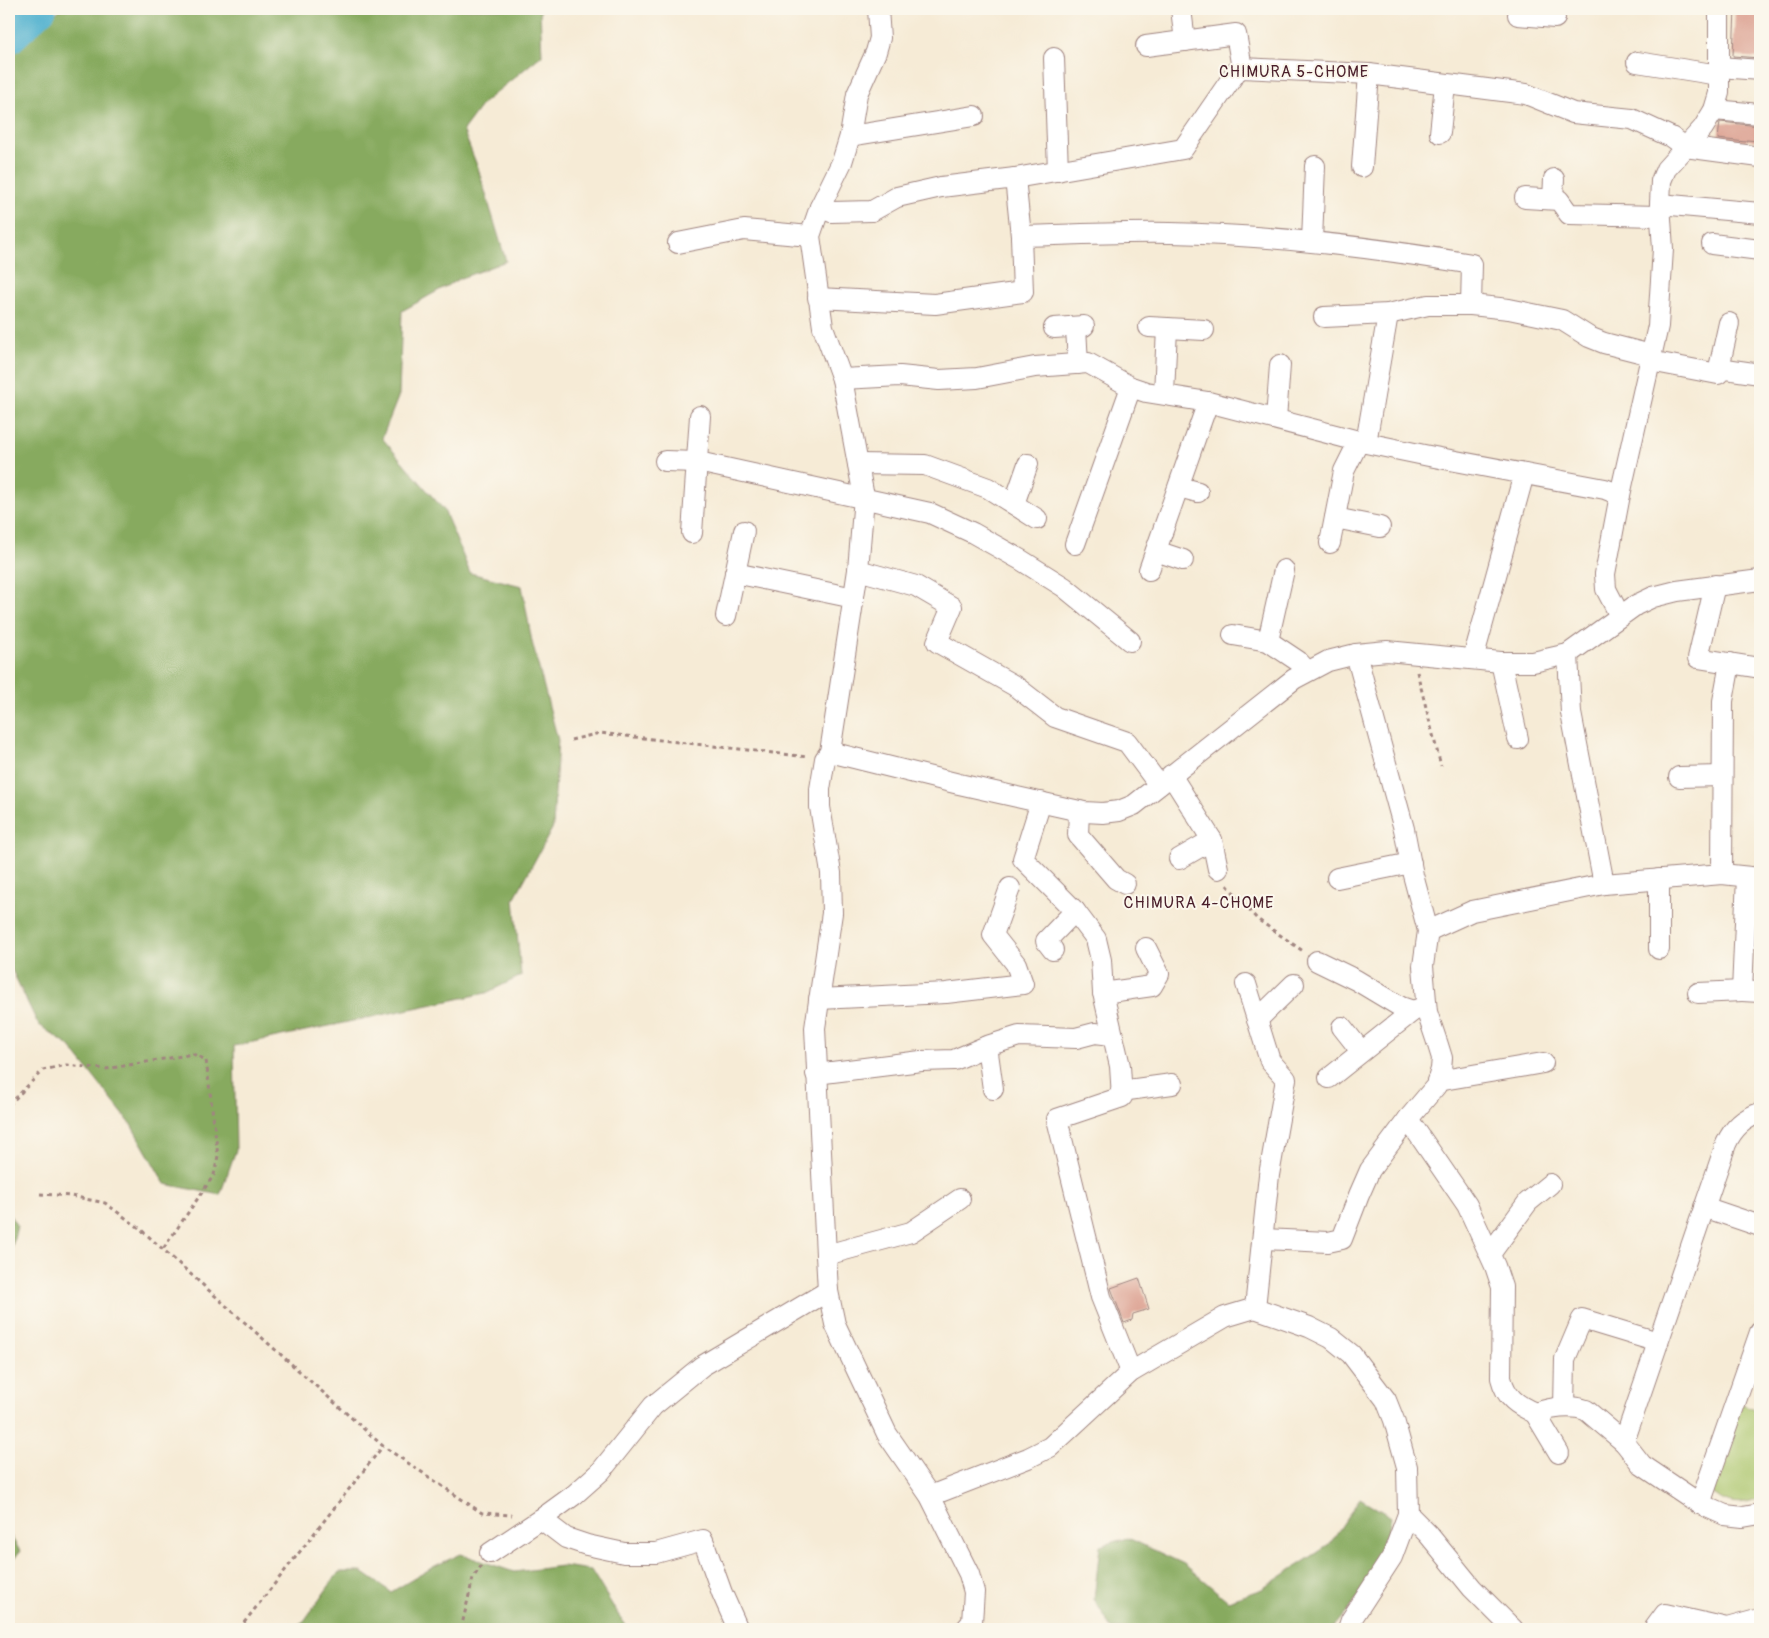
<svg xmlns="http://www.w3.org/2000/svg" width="1769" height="1638" font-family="Pangolin,sans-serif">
  <rect width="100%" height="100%" fill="#fbf7ec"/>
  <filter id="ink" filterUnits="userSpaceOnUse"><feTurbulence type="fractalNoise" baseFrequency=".02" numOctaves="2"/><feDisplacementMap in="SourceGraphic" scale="10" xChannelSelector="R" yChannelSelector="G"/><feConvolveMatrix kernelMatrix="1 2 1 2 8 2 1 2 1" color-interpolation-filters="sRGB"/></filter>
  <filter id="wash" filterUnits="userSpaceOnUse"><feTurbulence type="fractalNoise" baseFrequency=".0096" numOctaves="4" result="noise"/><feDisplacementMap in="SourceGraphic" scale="20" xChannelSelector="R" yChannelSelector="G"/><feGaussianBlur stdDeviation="1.12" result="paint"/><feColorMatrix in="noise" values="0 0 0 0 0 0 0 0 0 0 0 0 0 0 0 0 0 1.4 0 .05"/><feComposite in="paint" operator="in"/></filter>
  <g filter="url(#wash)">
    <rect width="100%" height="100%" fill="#f6ebd6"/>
    <!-- green -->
    <path fill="#aac56b" stroke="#7a724b" d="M1742 1404 1760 1411V1498C1744 1507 1723 1506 1711 1490Z"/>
    <!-- forest -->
    <g fill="#87aa5f" stroke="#686445">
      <path d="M60 9H540L542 55 483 103 463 130 478 168 506 261 459 279 402 311 399 395 382 438 444 510 470 573 522 586 532 642 558 740 553 827 514 899 521 976 486 993 234 1046 236 1150 220 1195 165 1184 130 1123 70 1047 38 1024 9 964V60Z"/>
      <path d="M9 1214 17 1226 9 1260Z"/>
      <path d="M1360 1498 1391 1517 1382 1570 1332 1629H1112L1094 1599 1100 1546 1128 1538 1184 1564 1228 1601 1262 1589 1329 1545Z"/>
      <path d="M9 1533 20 1551 9 1566Z"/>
      <path d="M461 1554 514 1572 562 1566 591 1570 627 1629H290L304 1621 339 1572H362L391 1592 435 1566Z"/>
    </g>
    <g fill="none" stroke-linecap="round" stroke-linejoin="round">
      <!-- river -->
      <path stroke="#50b1cf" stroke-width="31" d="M9 39 41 9"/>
    </g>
    <g id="blocks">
      <!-- building -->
      <g fill="#dfa99a">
        <path d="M1735 9 1760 10V58L1733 56Z"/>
        <path d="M1720 122 1760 126V141L1746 140V142L1718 139Z"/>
        <path d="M1139 1278 1149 1309 1133 1314 1132 1320 1124 1323 1111 1288Z"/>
      </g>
    </g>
  </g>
  <g filter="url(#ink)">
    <use href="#blocks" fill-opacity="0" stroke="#a08580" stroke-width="1"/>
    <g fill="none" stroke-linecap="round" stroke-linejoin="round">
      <defs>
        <g id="minor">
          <path d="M878 9 880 38 876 52 857 94 850 136 842 162 820 207 810 236 823 327 842 379 864 497 858 570 830 752 825 759 820 789V807L831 873 832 913 815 1028 826 1255 828 1291 835 1324 887 1434 930 1496 969 1574 974 1592 972 1622 966 1629"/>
          <path d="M1181 9 1185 41"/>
          <path d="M1518 15 1555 18"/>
          <path d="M1146 46 1236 34 1242 68"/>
          <path d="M1054 58 1058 171"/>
          <path d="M1637 62 1719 75"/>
          <path d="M1719 67 1760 70"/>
          <path d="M1714 110 1760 114"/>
          <path d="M1440 133 1445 84"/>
          <path d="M850 136 974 116"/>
          <path d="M1362 167 1369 74"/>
          <path d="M1525 198 1559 200 1569 214 1660 216"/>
          <path d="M1553 199 1554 179"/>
          <path d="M1660 204 1760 213"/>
          <path d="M820 207 831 212 872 211 897 197 941 187 1015 178 1183 149 1236 72 1242 68 1369 74 1526 94 1573 113 1632 119 1671 137 1685 147 1760 157"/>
          <path d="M1021 236C1070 235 1120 232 1170 233 1271 235 1372 247 1472 264L1471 305"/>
          <path d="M1312 241 1315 166"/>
          <path d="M678 243 744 230 810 236"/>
          <path d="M1712 244 1760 250"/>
          <path d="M818 298 935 304 1023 292 1021 236 1015 178"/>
          <path d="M1324 317 1388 314 1428 305H1471L1509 309 1562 320 1589 337 1604 343 1651 355"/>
          <path d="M1076 327 1078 364"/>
          <path d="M1149 327 1204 330"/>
          <path d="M1054 328 1084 326"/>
          <path d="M1650 361 1718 374 1719 368 1760 374"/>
          <path d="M1719 368 1729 323"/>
          <path d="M842 379 900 376 939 380 977 378 1035 367 1088 363 1131 387 1146 392 1208 402 1366 443 1429 456 1605 489 1620 495"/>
          <path d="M1164 394 1167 328"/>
          <path d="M1276 419 1280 365"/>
          <path d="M1366 443 1388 314"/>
          <path d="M665 461 698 462 930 513 973 533 1021 560 1064 587 1130 641"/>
          <path d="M858 464 925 465 988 488 1037 519"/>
          <path d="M1179 487 1198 492"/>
          <path d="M1014 504 1028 464"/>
          <path d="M1335 518 1380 527"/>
          <path d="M692 533 700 416"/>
          <path d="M1330 543 1344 471 1359 441"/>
          <path d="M1075 544 1131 387"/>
          <path d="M1156 551 1183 560"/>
          <path d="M858 570 916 586 952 607 937 642 1015 686 1055 717 1127 742 1159 785"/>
          <path d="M1149 570 1208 402"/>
          <path d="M735 573 854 598"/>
          <path d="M1715 585 1698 658 1760 668"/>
          <path d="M726 616 744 531"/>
          <path d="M1620 616 1606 589 1605 574 1620 495 1658 326 1663 249 1660 204 1661 181 1666 169 1703 128 1714 110 1719 93V9"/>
          <path d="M1233 635 1268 641 1298 661 1307 671"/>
          <path d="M1268 641 1284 570"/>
          <path d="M1356 654 1404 829 1413 875 1428 931 1423 966 1427 1012 1438 1045 1442 1058 1441 1069 1436 1086 1408 1119 1467 1205 1495 1266 1502 1287 1501 1378C1506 1398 1517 1405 1535 1413 1551 1408 1569 1404 1586 1410L1624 1442 1642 1465 1700 1504 1725 1515 1743 1517 1760 1514"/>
          <path d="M1568 654 1571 713 1604 884"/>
          <path d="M1473 659 1524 474"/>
          <path d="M1501 662 1518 739"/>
          <path d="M830 752 959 784 1084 812 1103 813 1119 811 1134 805 1294 679 1328 661 1356 654 1387 651 1501 662H1533L1568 654 1636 605 1653 597 1677 591 1760 580"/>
          <path d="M1171 775 1212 840 1218 869"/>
          <path d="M1679 777 1722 776"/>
          <path d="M1041 802 1023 859 1075 911 1096 939 1101 960 1103 993 1120 1066 1122 1097 1057 1119 1101 1297 1131 1372"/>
          <path d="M1079 811 1078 835 1116 879 1125 884"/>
          <path d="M1179 859 1212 840"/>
          <path d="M1722 874 1723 701 1730 663"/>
          <path d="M1747 877 1742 991 1760 992"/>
          <path d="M1337 878 1411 863"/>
          <path d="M1428 931 1472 911 1604 884 1722 874 1760 878"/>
          <path d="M1659 949V879"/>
          <path d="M1053 950 1046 941 1075 911"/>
          <path d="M1317 961 1356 980 1401 1007 1413 1011"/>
          <path d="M1246 984 1270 1061 1286 1079 1269 1175 1255 1308"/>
          <path d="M1103 993 1152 986 1159 974 1146 948"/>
          <path d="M1698 993 1742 991"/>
          <path d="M819 999 946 993 1023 984 1016 964 993 935 1010 888"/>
          <path d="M1257 1020 1294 984"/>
          <path d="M1342 1027 1361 1051"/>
          <path d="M987 1046 993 1089"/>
          <path d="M816 1074 921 1061 954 1060 987 1046 1019 1036 1076 1038 1095 1033 1112 1035"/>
          <path d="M1329 1078 1413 1011 1426 1006"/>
          <path d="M1437 1081 1543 1063"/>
          <path d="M1121 1091 1172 1084"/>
          <path d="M1704 1207 1760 1226"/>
          <path d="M1263 1239 1328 1242 1342 1239 1359 1195 1370 1170 1408 1119"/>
          <path d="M1490 1254 1528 1202 1550 1184"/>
          <path d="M826 1255 911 1232 960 1199"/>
          <path d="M1564 1407 1565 1359 1582 1319 1658 1342"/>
          <path d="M1535 1413 1559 1453"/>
          <path d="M1624 1442 1726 1144C1733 1128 1744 1118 1760 1113"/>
          <path d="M930 1496 1028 1458 1050 1447 1131 1372 1225 1317 1255 1308 1309 1327 1331 1338 1351 1354 1386 1400 1394 1420 1407 1467 1408 1514 1392 1557 1351 1620 1348 1629"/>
          <path d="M1700 1504 1760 1332"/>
          <path d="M1408 1514 1428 1534 1472 1588 1513 1629"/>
          <path d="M541 1519 566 1538 587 1545 624 1553H656L703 1540 722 1593 738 1629"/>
          <path d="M490 1553 541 1519 574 1495 601 1471 653 1406 702 1366 828 1291"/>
          <path d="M1654 1629 1665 1614 1727 1628 1760 1619"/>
        </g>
      </defs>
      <!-- minor casing -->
      <use href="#minor" stroke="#a08580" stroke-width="22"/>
      <!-- path -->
      <g stroke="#a08580" stroke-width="3" stroke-dasharray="4 4" stroke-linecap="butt">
        <path d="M1417 672 1441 766"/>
        <path d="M571 740 600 733 808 757"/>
        <path d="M1227 885 1257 919 1303 951"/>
        <path d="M9 1105 43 1070 66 1065 106 1069 193 1054 206 1060 218 1156 214 1175 163 1249"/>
        <path d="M40 1194 71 1196 105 1203 138 1227 383 1446 482 1513 512 1515"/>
        <path d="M239 1629 383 1446"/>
        <path d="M461 1629 473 1578 481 1566"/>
      </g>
      <!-- minor -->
      <use href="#minor" stroke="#fff" stroke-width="20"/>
    </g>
  </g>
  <g text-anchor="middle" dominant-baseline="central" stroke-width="4" stroke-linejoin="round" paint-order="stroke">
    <!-- neighbourhood labels -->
    <g font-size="16" letter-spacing="1" fill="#4a1f2b" stroke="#fbf7ec">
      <text x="1294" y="72">CHIMURA 5-CHOME</text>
      <text x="1199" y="903">CHIMURA 4-CHOME</text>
    </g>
  </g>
  <!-- margin -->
  <rect width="1769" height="1638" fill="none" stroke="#fbf7ec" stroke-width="30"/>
</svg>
